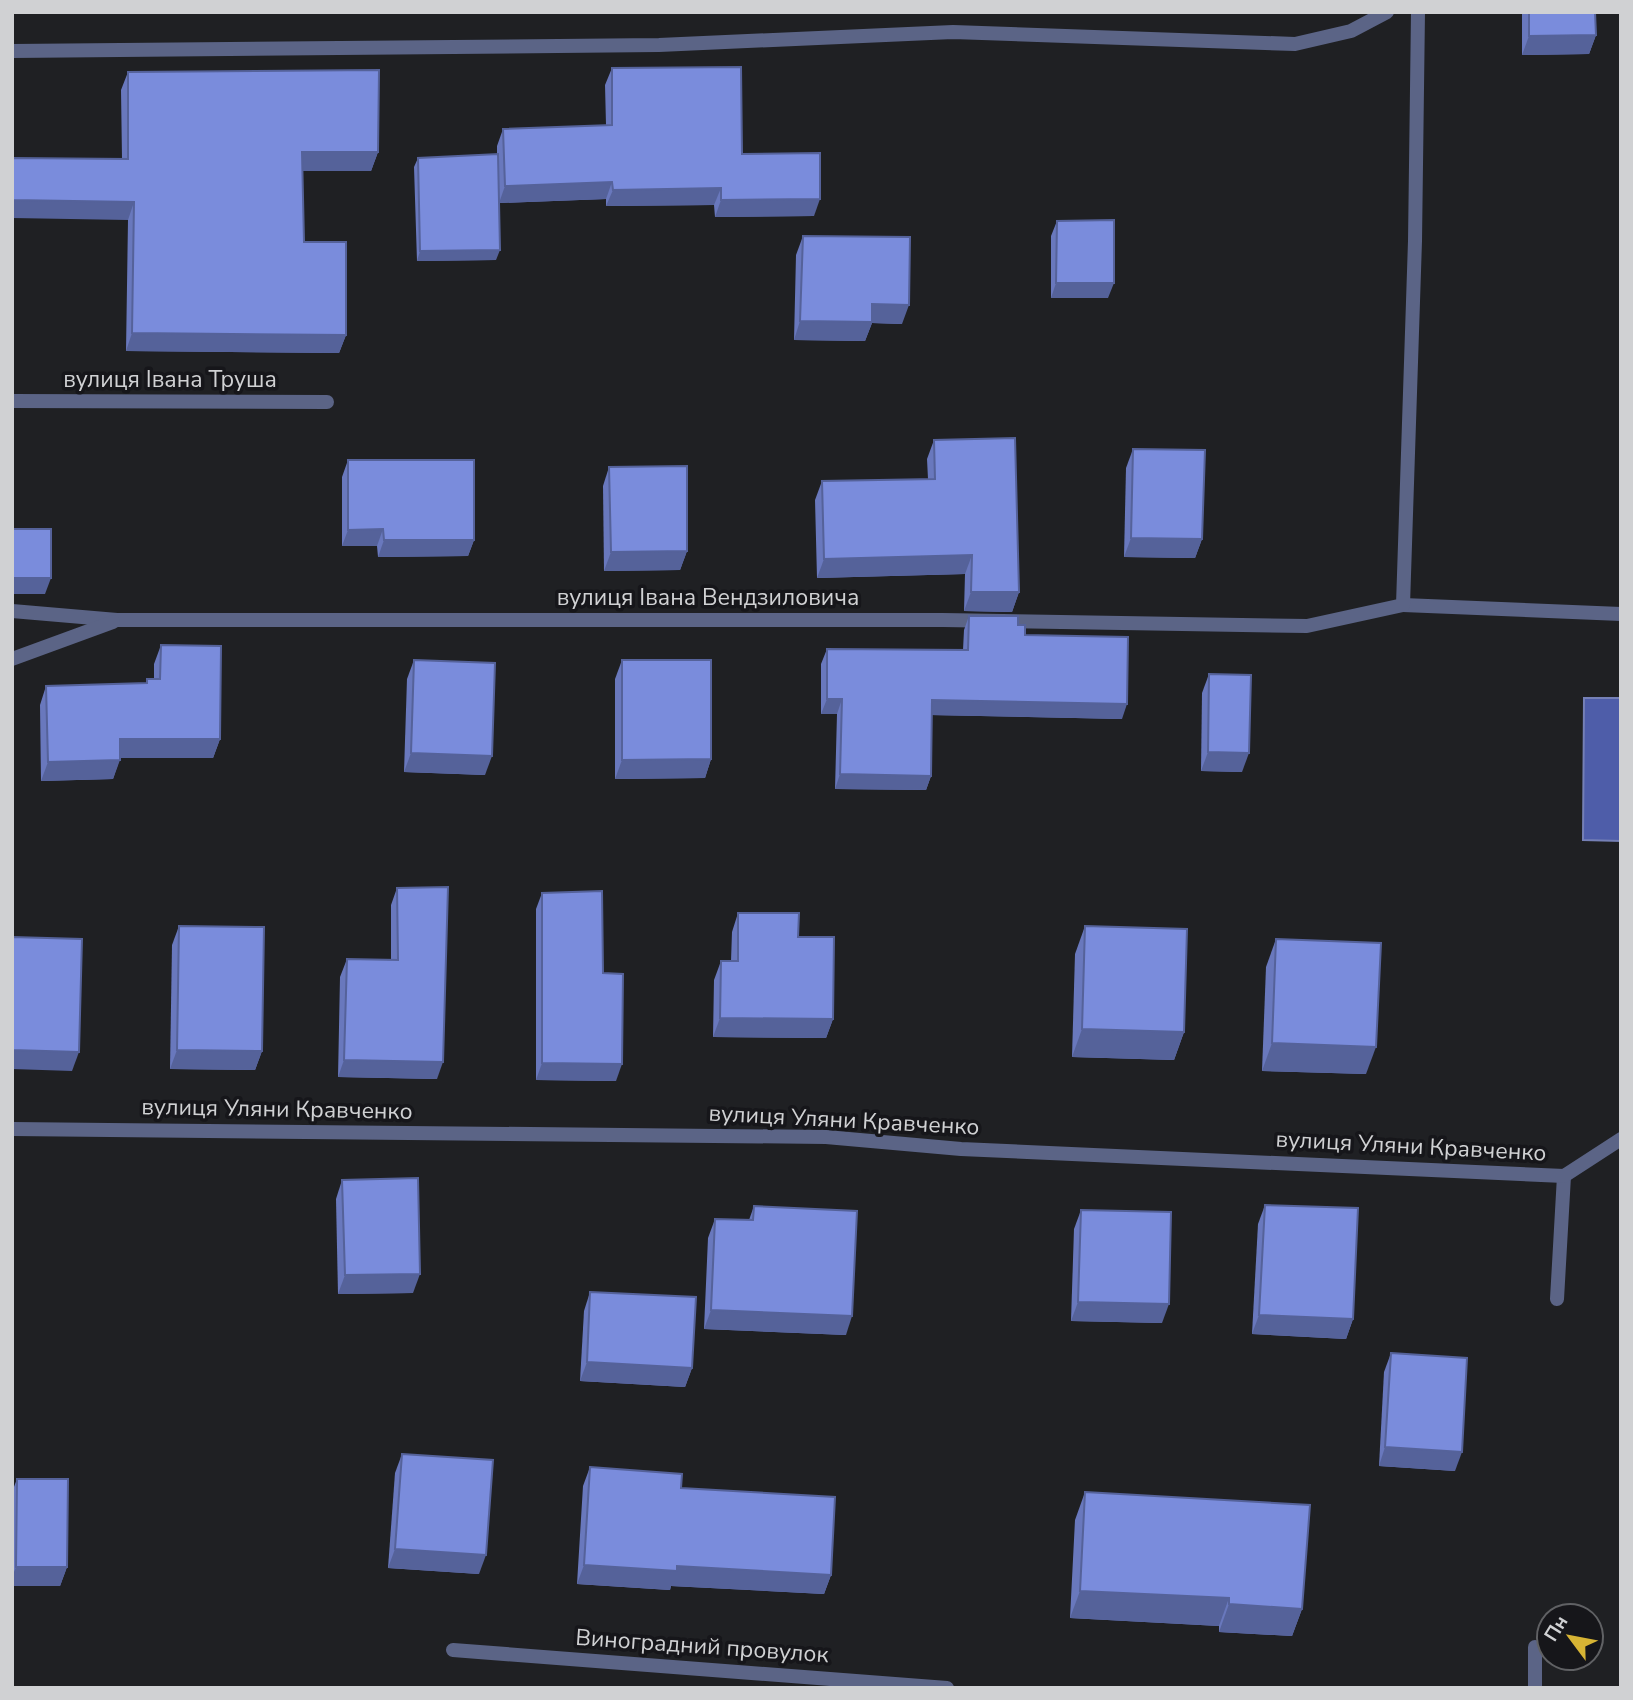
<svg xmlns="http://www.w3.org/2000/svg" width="1633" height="1700" font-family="'Nunito Sans',sans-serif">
  <rect width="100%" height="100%" fill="#1f2023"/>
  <!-- water -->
  <path fill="#4e5da9" stroke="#7580b6" stroke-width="2" d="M1584 698H1621V841L1583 840Z"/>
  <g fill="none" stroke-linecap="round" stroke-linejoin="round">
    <!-- lane -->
    <g stroke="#5b6486" stroke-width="14">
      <path d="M1403 605 1621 614"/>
      <path d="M1557 1299 1564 1176"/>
      <path d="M1535 1647V1688"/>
    </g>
    <!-- street -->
    <g stroke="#5b6486" stroke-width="14">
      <path d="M12 51 659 45 953 32 1295 44 1351 31 1387 12"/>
      <path d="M12 401 327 402"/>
      <path d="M12 611 117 620H943L1307 626 1403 605 1415 241 1418 12"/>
      <path d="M12 659 113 622"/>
      <path d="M12 1129 826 1137 961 1149 1564 1176 1621 1139"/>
      <path d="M453 1650 947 1688"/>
    </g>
  </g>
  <!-- wall -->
  <g fill="#6978bd">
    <path d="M1522 12H1621V14L1595 13 1596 35 1589 54 1522 55Z"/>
    <path d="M612 68 742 154 814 216 715 217 714 205 606 206V199L499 203 496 260 417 261 414 167 418 158 497 154V146L503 129 606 125 605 85Z"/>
    <path d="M128 72 378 152 371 171H302L304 242 346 335 339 353 126 351 128 220 122 159 121 90Z"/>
    <path d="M1057 221 1108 298H1051V236Z"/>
    <path d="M803 236 902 324 872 323 865 341 794 340 796 255Z"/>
    <path d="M934 440 1019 592 1012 612 964 611 965 574 817 578 815 500 822 481 928 479 927 459Z"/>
    <path d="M1133 449 1202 539 1195 558 1124 557 1126 468Z"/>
    <path d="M348 460 474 540 468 556 378 557 377 546H342V477Z"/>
    <path d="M609 467 687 551 680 570 604 571 603 486Z"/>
    <path d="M969 616 1018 625 1025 635 1122 719 932 715 931 776 926 790 835 789 837 714H821V664L827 649 963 650 964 630Z"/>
    <path d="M161 645 220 739 213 758H120L113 779 41 781 40 705 46 686 146 683 147 679H154V664Z"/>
    <path d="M414 660 485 775 404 772 407 679Z"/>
    <path d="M622 660 711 759 705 778 615 779V679Z"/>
    <path d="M1209 674 1242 772 1201 771 1202 693Z"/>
    <path d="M397 888 437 1079 338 1077 340 977 347 959 391 960V905Z"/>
    <path d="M542 893 603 973 616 1081 536 1080V909Z"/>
    <path d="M738 913 798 937 833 1019 826 1038 713 1037 714 980 721 961H731L732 932Z"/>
    <path d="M179 926 262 1051 255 1070 170 1069 172 945Z"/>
    <path d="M1085 926 1184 1032 1174 1060 1072 1057 1075 954Z"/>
    <path d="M1276 939 1366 1074 1262 1071 1266 967Z"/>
    <path d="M342 1180 413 1293 338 1294 336 1199Z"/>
    <path d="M1265 1205 1353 1319 1346 1339 1252 1334 1258 1224Z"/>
    <path d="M754 1206 846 1335 704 1329 708 1238 715 1219 749 1220Z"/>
    <path d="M1081 1210 1162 1323 1071 1321 1074 1229Z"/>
    <path d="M590 1292 692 1368 685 1387 580 1381 584 1311Z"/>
    <path d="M1391 1353 1455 1471 1379 1466 1384 1372Z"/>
    <path d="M402 1454 479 1574 388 1568 395 1473Z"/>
    <path d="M590 1467 681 1488 831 1575 824 1594 671 1586 670 1590 577 1584 583 1486Z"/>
    <path d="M17 1479 67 1567 60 1586H12V1492Z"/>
    <path d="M1085 1492 1302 1609 1292 1636 1219 1632V1626L1070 1618 1075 1520Z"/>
  </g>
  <!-- shaded-wall -->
  <g fill="#55629a">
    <path d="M1621 12V14L1588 13V12Z"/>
    <path d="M1596 35 1589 54 1522 55 1529 36Z"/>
    <path d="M302 152H378L371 171H295Z"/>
    <path d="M612 182 606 199 499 203 505 186Z"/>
    <path d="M721 188 714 205 606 206 613 190Z"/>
    <path d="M820 199 814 216 715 217 721 200Z"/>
    <path d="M12 200 134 202 128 220 12 218Z"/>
    <path d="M500 250 496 260 417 261 420 251Z"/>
    <path d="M1056 283H1114L1108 298H1051Z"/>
    <path d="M872 304 909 305 902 324 872 323 865 341 794 340 800 321Z"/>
    <path d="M132 333 346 335 339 353 126 351Z"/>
    <path d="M383 529 377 546H342L348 530Z"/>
    <path d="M1131 538 1202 539 1195 558 1124 557Z"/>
    <path d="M384 540H474L468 556 378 557Z"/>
    <path d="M687 551 680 570 604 571 611 552Z"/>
    <path d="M972 555 965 574 817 578 824 559Z"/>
    <path d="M12 578H51L45 594H12Z"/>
    <path d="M971 592H1019L1012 612 964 611Z"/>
    <path d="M827 699H842L837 714H821Z"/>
    <path d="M932 700 1127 704 1122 719 927 715Z"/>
    <path d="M120 739H220L213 758H113Z"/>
    <path d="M1208 752 1249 753 1242 772 1201 771Z"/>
    <path d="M411 753 492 756 485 775 404 772Z"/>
    <path d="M711 759 705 778 615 779 622 760Z"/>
    <path d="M120 760 113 779 41 781 48 762Z"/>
    <path d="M840 774 931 776 926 790 835 789Z"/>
    <path d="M720 1018 833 1019 826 1038 713 1037Z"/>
    <path d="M1082 1029 1184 1032 1174 1060 1072 1057Z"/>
    <path d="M1272 1043 1376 1047 1366 1074 1262 1071Z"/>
    <path d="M12 1050 79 1052 72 1071 12 1069Z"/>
    <path d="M177 1050 262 1051 255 1070 170 1069Z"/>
    <path d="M344 1060 443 1062 437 1079 338 1077Z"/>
    <path d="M542 1063 622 1064 616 1081 536 1080Z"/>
    <path d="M420 1274 413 1293 338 1294 345 1275Z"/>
    <path d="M1078 1302 1169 1304 1162 1323 1071 1321Z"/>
    <path d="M711 1310 852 1316 846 1335 704 1329Z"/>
    <path d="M1259 1315 1353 1319 1346 1339 1252 1334Z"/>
    <path d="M587 1362 692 1368 685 1387 580 1381Z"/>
    <path d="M1385 1447 1462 1452 1455 1471 1379 1466Z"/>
    <path d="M395 1549 486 1555 479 1574 388 1568Z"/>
    <path d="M584 1565 677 1566 831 1575 824 1594 671 1586 670 1590 577 1584Z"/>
    <path d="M16 1567H67L60 1586H12V1577Z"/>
    <path d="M1080 1591 1229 1598 1219 1626 1070 1618Z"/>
    <path d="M1229 1604 1302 1609 1292 1636 1219 1632Z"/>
  </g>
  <!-- building -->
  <g fill="#7a8cdc" stroke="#55629a" stroke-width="2">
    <path d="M1529 12H1595L1596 35 1529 36Z"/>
    <path d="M741 67 742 154 820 153V199L721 200V188L613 190 612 182 505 186 503 129 612 125V68Z"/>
    <path d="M379 70 378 152H302L304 242H346V335L132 333 134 202 12 200V158L128 159V72Z"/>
    <path d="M498 154 500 250 420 251 418 158Z"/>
    <path d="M1114 220V283H1056L1057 221Z"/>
    <path d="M803 236 910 237 909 305 872 304V322L800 321Z"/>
    <path d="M1015 438 1019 592H971L972 555 824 559 822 481 935 479 934 440Z"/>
    <path d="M1133 449 1205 450 1202 539 1131 538Z"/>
    <path d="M348 460H474V540H384L383 529 348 530Z"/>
    <path d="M687 466V551L611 552 609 467Z"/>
    <rect x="12" y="529" width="39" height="49"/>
    <path d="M969 616H1018V625H1025V635L1128 637 1127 704 932 700 931 776 840 774 842 699H827V649L968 650Z"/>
    <path d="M161 645 221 646 220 739H120V760L48 762 46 686 147 683V679H160Z"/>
    <path d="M414 660 495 663 492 756 411 753Z"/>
    <path d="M622 660H711V759L622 760Z"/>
    <path d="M1209 674 1251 675 1249 753 1208 752Z"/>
    <path d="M448 887 443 1062 344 1060 347 959 398 960 397 888Z"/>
    <path d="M602 891 603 973 623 974 622 1064 542 1063V893Z"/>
    <path d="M738 913H799L798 937H834L833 1019 720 1018 721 961H738Z"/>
    <path d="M179 926 264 927 262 1051 177 1050Z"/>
    <path d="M1085 926 1187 929 1184 1032 1082 1029Z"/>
    <path d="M12 937 82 939 79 1052 12 1050Z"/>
    <path d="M1276 939 1381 943 1376 1047 1272 1043Z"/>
    <path d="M418 1178 420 1274 345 1275 342 1180Z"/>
    <path d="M1265 1205 1358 1208 1353 1319 1259 1315Z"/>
    <path d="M754 1206 857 1211 852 1316 711 1310 715 1219 753 1220Z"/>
    <path d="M1081 1210 1171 1212 1169 1304 1078 1302Z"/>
    <path d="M590 1292 696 1297 692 1368 587 1362Z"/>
    <path d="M1391 1353 1467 1358 1462 1452 1385 1447Z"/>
    <path d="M402 1454 493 1460 486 1555 395 1549Z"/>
    <path d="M590 1467 682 1474 681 1488 835 1497 831 1575 677 1566V1571L584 1565Z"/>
    <path d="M17 1479H68L67 1567H16Z"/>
    <path d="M1085 1492 1310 1505 1302 1609 1229 1604V1598L1080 1591Z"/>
  </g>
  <g text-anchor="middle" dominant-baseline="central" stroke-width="7" stroke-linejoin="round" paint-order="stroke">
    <!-- street labels -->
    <g font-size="23" fill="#d0d1d3" stroke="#16161a">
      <text x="170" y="379">вулиця Івана Труша</text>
      <text x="708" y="597">вулиця Івана Вендзиловича</text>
      <text transform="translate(277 1109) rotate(1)">вулиця Уляни Кравченко</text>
      <text transform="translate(844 1120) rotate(3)">вулиця Уляни Кравченко</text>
      <text transform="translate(1411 1146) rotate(3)">вулиця Уляни Кравченко</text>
      <text transform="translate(702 1646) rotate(4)">Виноградний провулок</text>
    </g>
  </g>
  <!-- border -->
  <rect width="1633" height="1700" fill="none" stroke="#d0d1d3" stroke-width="28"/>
  <!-- north arrow -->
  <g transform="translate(1570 1637) rotate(302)"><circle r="33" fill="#16161a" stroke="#606164" stroke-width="2"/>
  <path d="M0-5L12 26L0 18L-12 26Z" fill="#d7b434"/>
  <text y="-10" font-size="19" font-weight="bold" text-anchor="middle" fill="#d0d1d3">Пн</text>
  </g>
</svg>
